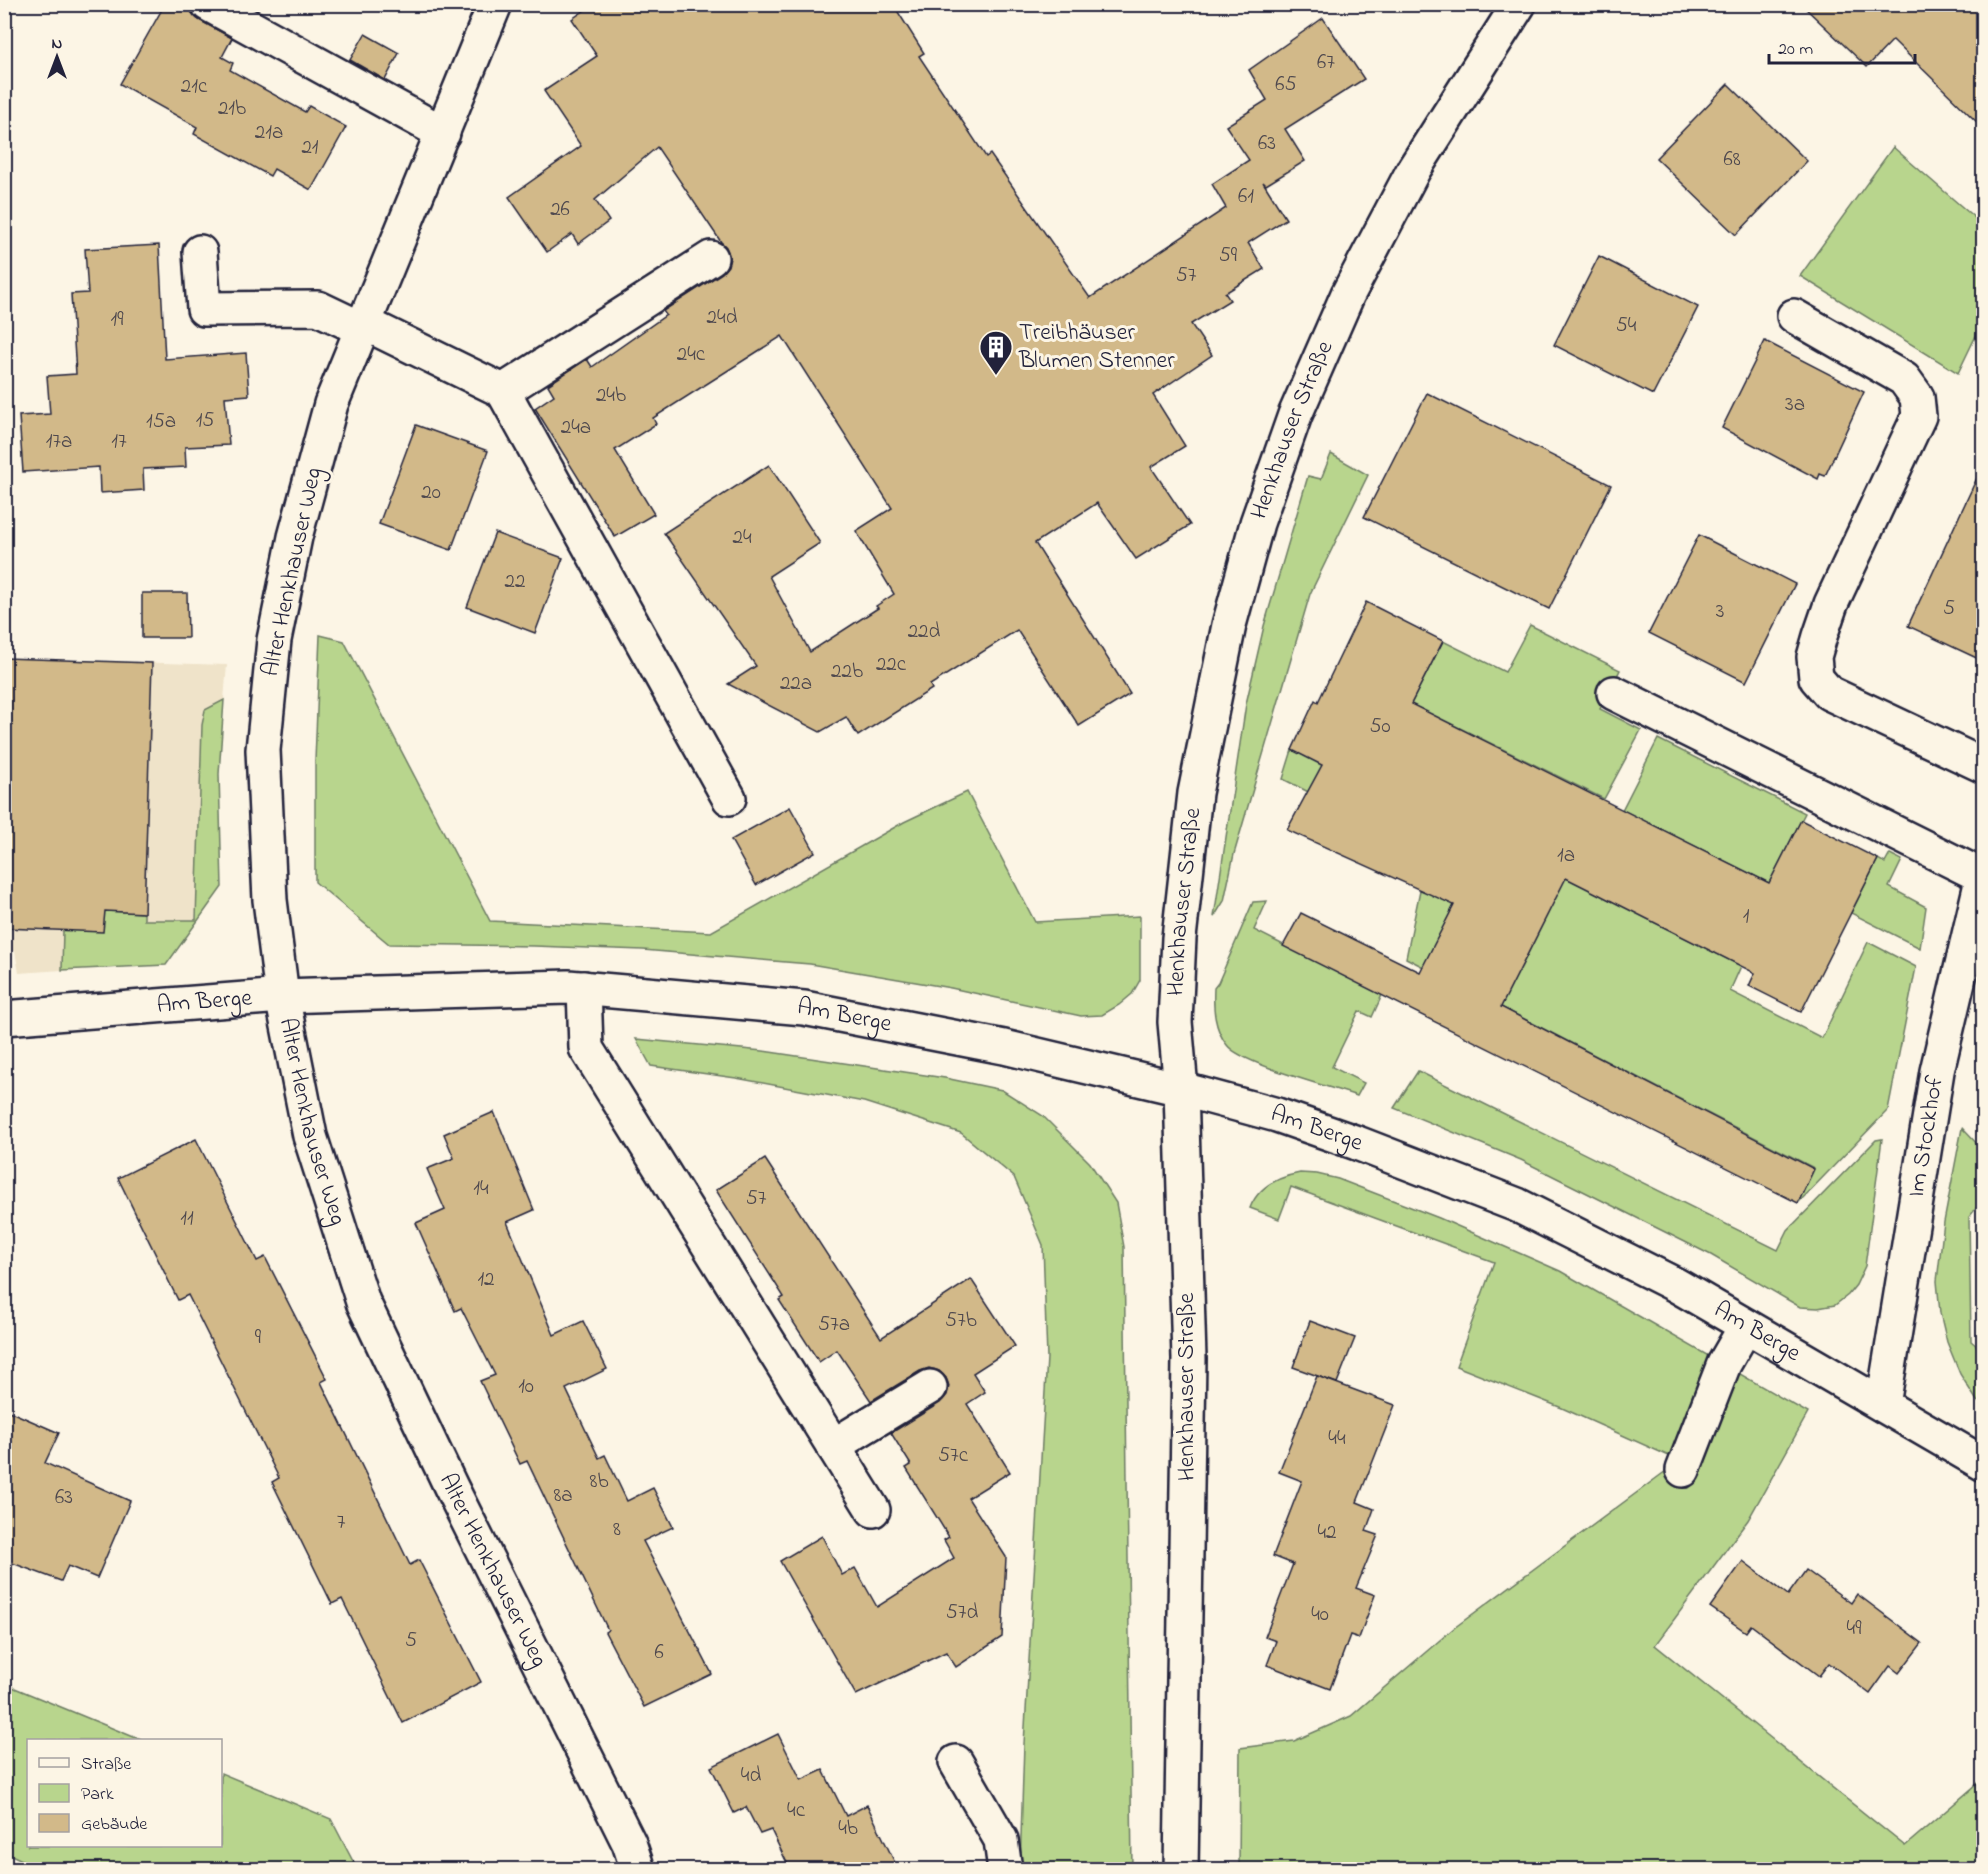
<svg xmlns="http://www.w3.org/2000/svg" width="1988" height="1874" font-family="'Indie Flower',sans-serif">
  <rect width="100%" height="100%" fill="#fcf5e5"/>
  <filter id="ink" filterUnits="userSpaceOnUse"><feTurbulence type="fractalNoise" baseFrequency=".0167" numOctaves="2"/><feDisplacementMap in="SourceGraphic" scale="12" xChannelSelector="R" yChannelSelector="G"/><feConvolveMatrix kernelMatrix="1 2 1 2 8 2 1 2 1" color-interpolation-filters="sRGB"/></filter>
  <g filter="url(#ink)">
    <!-- built -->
    <path fill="#efe3c9" d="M5 658 227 665 224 700 205 710 202 725 196 921 144 920 103 932 63 931 62 970 19 973 15 951 5 950Z"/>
    <!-- green -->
    <g fill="#b8d58d" stroke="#6d7c64" stroke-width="1.5">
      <path d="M1893 147 1983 225V321L1958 373 1800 276Z"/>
      <path d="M1331 454 1368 475 1310 594 1234 854 1224 901 1214 917 1246 704 1264 626 1308 476 1321 479Z"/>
      <path d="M1530 625 1620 670 1600 709 1641 730 1604 799 1411 704 1443 641 1505 672Z"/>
      <path d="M320 635 344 641 490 921 711 932 904 822 967 792 1035 922 1140 916V980L1132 994 1119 1005 1102 1015 1081 1016 951 988 810 964 643 950 534 946 389 944 315 882V761Z"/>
      <path d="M224 700 219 774 222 887 166 965 62 970 63 930 105 911 144 913V920H196L202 725 205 710Z"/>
      <path d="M1658 739 1805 813 1769 883 1622 810Z"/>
      <path d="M1292 750 1341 775 1566 878 1741 966 1730 991 1822 1038 1868 942 1916 967 1888 1110 1798 1203 1814 1168 1406 958 1420 890 1436 857 1283 779Z"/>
      <path d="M1890 854 1902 860 1889 887 1926 907 1920 948 1851 913 1878 859 1885 863Z"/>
      <path d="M1267 901 1254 930 1382 995 1372 1017 1359 1011 1332 1067 1364 1083 1357 1096C1331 1087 1241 1064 1227 1045 1214 1029 1213 1008 1214 988L1218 983 1253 902Z"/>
      <path d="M636 1039 763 1051 945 1078 1002 1090 1043 1116 1090 1163 1116 1203 1124 1247 1132 1869H1020L1024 1744 1047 1358 1043 1245 1014 1177 961 1133 864 1102 736 1078 651 1066Z"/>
      <path d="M1418 1071 1778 1250 1788 1230 1876 1140 1882 1139 1865 1266 1856 1285 1848 1295 1835 1305 1818 1308 1800 1307 1711 1255 1521 1160 1394 1108Z"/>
      <path d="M1962 1128 1983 1150V1200L1969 1217 1971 1341 1983 1351V1405L1977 1401 1960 1374 1947 1342 1940 1313 1937 1281 1944 1222Z"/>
      <path d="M1300 1173 1317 1174 1338 1179 1439 1218 1560 1271 1808 1413 1748 1520 1655 1645 1905 1846 1983 1779V1869L1239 1870 1240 1748 1294 1741 1351 1716 1454 1628 1670 1468 1669 1456 1562 1408 1456 1366 1494 1262 1291 1187 1279 1219 1250 1208C1258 1187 1278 1177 1300 1173Z"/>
      <path d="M5 1684 141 1740H28V1846H220L221 1773 331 1819 357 1869 43 1870 5 1852Z"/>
    </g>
    <!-- building -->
    <g fill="#d2b989" stroke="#22223b" stroke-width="1.5">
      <path d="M165 4H189L192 13 199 20 232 38 222 57 233 63 230 70 305 112 309 106 346 127 311 190 274 169 270 176 194 134 197 127 120 84Z"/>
      <path d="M594 4H893L924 53 919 56 986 157 990 154 1090 298 1226 208 1212 184 1249 160 1226 126 1267 100 1249 70 1323 18 1364 79 1285 129 1305 161 1266 185 1263 182 1286 219 1248 243 1264 269 1225 293 1230 300 1191 324 1212 355 1153 395 1185 446 1151 467 1190 525 1136 559 1097 503 1035 543 1130 694 1079 726 1017 630 930 685 932 689 858 736 846 717 820 732 728 684 756 666 664 533 769 465 820 543 769 576 810 652 878 608 876 606 894 594 856 531 892 508 782 336 653 418 656 424 615 450 654 514 615 537 535 408 554 395 548 385 587 359 592 367 666 315 663 311 722 273 728 266 730 258 726 247 721 242 657 147 595 200 609 221 578 244 572 234 547 252 509 197 581 146 544 91 597 56 572 19Z"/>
      <path d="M1801 4H1983V128L1893 40 1867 67Z"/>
      <path d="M365 34 399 53 385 80 350 60Z"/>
      <path d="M1728 84 1807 161 1736 235 1656 158Z"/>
      <path d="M159 245 165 359 246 353 249 395 225 397 229 445 185 447 186 467 143 469 144 490 100 493 99 467 23 472 19 416 50 414 47 376 76 374 71 294 88 293 85 249Z"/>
      <path d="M1599 256 1698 307 1653 395 1554 345Z"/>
      <path d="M1765 341 1864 392 1825 476 1820 474 1818 479 1722 428Z"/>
      <path d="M1427 393 1611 485 1549 609 1364 517Z"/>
      <path d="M416 425 488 451 451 550 379 524Z"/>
      <path d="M1983 465V661L1908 626Z"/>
      <path d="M495 533 563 558 535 633 467 607Z"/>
      <path d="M1699 535 1795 584 1746 682 1649 633Z"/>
      <path d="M142 593H187L188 638H142Z"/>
      <path d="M1366 602 1443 641 1411 704 1769 883 1801 820 1878 859 1801 1012 1749 986 1755 973 1566 878 1501 1007 1814 1169 1798 1203 1283 946 1301 913 1420 972 1454 905 1287 830 1322 765 1292 750 1315 700 1318 702Z"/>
      <path d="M4 658 152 663 144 913 105 911 103 932 4 928Z"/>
      <path d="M790 807 815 852 756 885 731 840Z"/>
      <path d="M494 1112 534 1210 507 1222 554 1335 583 1321 607 1369 566 1389 599 1458 605 1455 627 1501 653 1488 673 1527 643 1541 712 1674 644 1707 605 1632 608 1630 527 1461 520 1464 480 1381 495 1375 461 1308 455 1311 416 1223 445 1210 427 1169 454 1158 444 1134Z"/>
      <path d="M196 1139 257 1261 265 1257 327 1379 321 1382 410 1565 419 1560 481 1682 403 1723 342 1599 332 1604 272 1482 279 1478 188 1295 178 1300 118 1178Z"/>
      <path d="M765 1159 881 1338 971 1279 1015 1346 973 1373 985 1392 967 1404 1010 1472 968 1498 1006 1557 1002 1637 956 1667 946 1652 856 1695 780 1561 822 1536 842 1575 855 1568 877 1607 954 1558 944 1540 949 1537 906 1468 911 1465 891 1433 940 1403 947 1395 949 1386 946 1378 939 1371 929 1368 920 1371 871 1401 837 1350 819 1362 779 1300 784 1297 716 1190Z"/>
      <path d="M1310 1321 1355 1338 1337 1383 1293 1367Z"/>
      <path d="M1317 1376 1395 1405 1357 1502 1374 1509 1366 1531 1378 1535 1356 1588 1375 1595 1359 1638 1350 1635 1330 1689 1267 1665 1276 1641 1265 1637 1293 1564 1273 1556 1302 1481 1279 1472Z"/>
      <path d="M4 1409 59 1433 45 1463 130 1501 97 1578 68 1566 61 1581 4 1560Z"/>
      <path d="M1743 1561 1788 1595 1806 1570 1851 1603 1857 1594 1922 1643 1899 1673 1890 1666 1870 1694 1829 1663 1819 1676 1751 1625 1746 1632 1710 1607Z"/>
      <path d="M778 1734 801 1780 823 1770 846 1816 867 1805 898 1869H790L771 1830 760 1834 746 1807 734 1813 711 1767Z"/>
    </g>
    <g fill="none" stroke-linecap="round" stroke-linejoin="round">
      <defs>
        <g id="minor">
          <path d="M208 4 443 133"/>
          <path id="s1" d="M495 4 331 404 295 537 274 640 263 750 270 900 282 996 310 1136 363 1302 451 1487 629 1843 638 1870"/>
          <path d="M200 252 204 309 318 308 362 329"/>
          <path d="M1794 316 1904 379 1917 397 1919 416 1831 604 1820 636 1814 657 1816 678 1829 693 1984 766"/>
          <path d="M364 323 503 391 711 258"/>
          <path d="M503 391 729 798"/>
          <path d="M1614 693 1982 876"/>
          <path d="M584 988 586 1048 873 1510"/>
          <path id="s2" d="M4 1018 282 996 568 987 804 1008 1004 1047 1181 1089 1277 1115 1357 1143 1517 1205 1676 1285 1984 1464"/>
          <path id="s3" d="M1883 1405 1937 1071 1984 871"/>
          <path d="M833 1446 930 1387"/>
          <path d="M1683 1470 1724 1364 1746 1326"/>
          <path d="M956 1762 1001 1840 1005 1870"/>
          <path id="s4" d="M1181 1870 1189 1359 1181 1089 1175 1022 1179 938 1195 793 1229 625 1257 523 1295 415 1348 294 1414 169 1519 4"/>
        </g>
      </defs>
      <!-- minor casing -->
      <use href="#minor" stroke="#22223b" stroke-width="38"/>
      <!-- minor -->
      <use href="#minor" stroke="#fcf5e5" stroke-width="33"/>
    </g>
  </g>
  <!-- icons -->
  <defs>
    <symbol id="building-pin" viewBox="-11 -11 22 30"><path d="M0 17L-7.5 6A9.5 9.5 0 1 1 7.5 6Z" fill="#22223b" stroke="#fcf5e5"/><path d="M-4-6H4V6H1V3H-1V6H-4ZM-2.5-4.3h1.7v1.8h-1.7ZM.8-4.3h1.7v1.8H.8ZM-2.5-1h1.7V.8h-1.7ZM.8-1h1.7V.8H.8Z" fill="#fff"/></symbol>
  </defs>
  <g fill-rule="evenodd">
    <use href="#building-pin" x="977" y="328" width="38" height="52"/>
  </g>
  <g text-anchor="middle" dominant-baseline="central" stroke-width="6" stroke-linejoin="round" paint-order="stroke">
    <!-- number labels -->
    <g font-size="21" fill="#4e484e">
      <text x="1326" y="63">67</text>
      <text x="1286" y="85">65</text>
      <text x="194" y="87">21c</text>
      <text x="232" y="109">21b</text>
      <text x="269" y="133">21a</text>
      <text x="1267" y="144">63</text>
      <text x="310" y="148">21</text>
      <text x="1732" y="160">68</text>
      <text x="1246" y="197">61</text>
      <text x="560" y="210">26</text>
      <text x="1228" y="256">59</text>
      <text x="1186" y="276">57</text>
      <text x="722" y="318">24d</text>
      <text x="117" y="320">19</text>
      <text x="1626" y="326">54</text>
      <text x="691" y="355">24c</text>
      <text x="611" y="396">24b</text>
      <text x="1795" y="405">3a</text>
      <text x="205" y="421">15</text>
      <text x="161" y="422">15a</text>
      <text x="576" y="428">24a</text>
      <text x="59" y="442">17a</text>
      <text x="119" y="442">17</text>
      <text x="431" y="493">20</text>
      <text x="742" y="538">24</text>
      <text x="515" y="582">22</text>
      <text x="1949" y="609">5</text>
      <text x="1720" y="612">3</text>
      <text x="924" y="632">22d</text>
      <text x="891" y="665">22c</text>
      <text x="847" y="672">22b</text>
      <text x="796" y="684">22a</text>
      <text x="1380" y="727">50</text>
      <text x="1566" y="856">1a</text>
      <text x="1746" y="917">1</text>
      <text x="481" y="1189">14</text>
      <text x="756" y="1199">57</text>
      <text x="187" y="1219">11</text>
      <text x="486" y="1280">12</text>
      <text x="961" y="1321">57b</text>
      <text x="834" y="1325">57a</text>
      <text x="258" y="1338">9</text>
      <text x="526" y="1387">10</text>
      <text x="1337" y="1439">44</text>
      <text x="953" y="1456">57c</text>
      <text x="599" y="1482">8b</text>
      <text x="563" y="1496">8a</text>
      <text x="64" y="1498">63</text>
      <text x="341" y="1523">7</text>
      <text x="617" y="1530">8</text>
      <text x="1327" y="1533">42</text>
      <text x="962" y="1613">57d</text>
      <text x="1320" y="1615">40</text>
      <text x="1854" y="1629">49</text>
      <text x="411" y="1641">5</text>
      <text x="659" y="1653">6</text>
      <text x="751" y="1776">4d</text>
      <text x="796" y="1811">4c</text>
      <text x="848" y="1829">4b</text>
    </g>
    <!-- poi labels -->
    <g font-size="24" fill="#22223b" stroke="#fcf5e5" text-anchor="start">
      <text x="1019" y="333">Treibhäuser<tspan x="1019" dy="28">Blumen Stenner</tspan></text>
    </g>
    <!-- street labels -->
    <g font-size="24" fill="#22223b" stroke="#fcf5e5">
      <text stroke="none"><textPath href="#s4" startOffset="1455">Henkhauser Straße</textPath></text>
      <text transform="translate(293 572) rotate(-78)">Alter Henkhauser Weg</text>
      <text stroke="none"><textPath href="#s4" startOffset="969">Henkhauser Straße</textPath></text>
      <text stroke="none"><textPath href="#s2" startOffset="201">Am Berge</textPath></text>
      <text stroke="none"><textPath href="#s2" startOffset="843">Am Berge</textPath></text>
      <text stroke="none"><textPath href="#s1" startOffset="1162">Alter Henkhauser Weg</textPath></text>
      <text stroke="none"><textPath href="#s2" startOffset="1329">Am Berge</textPath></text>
      <text stroke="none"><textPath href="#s3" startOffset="272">Im Stockhof</textPath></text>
      <text stroke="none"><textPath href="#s2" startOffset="1815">Am Berge</textPath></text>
      <text transform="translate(1187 1387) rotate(-90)">Henkhauser Straße</text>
      <text stroke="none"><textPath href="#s1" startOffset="1648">Alter Henkhauser Weg</textPath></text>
    </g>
  </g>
  <!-- margin -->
  <rect width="1988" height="1874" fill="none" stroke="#fcf5e5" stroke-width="24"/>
  <rect x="12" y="12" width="1964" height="1850" fill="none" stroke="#22223b" stroke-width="2" filter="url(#ink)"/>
  <!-- legend -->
  <rect x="27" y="1739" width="195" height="108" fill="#fcf5e5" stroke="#a5a1a1" stroke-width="1.5"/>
  <rect x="39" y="1758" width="30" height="9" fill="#fcf5e5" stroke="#a5a1a1" stroke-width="1.5"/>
  <text x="81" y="1769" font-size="18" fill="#22223b">Straße</text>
  <rect x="39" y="1784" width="30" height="18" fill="#b8d58d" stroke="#a5a1a1" stroke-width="1.5"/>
  <text x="81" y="1799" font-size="18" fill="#22223b">Park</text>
  <rect x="39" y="1814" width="30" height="18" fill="#d2b989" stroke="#a5a1a1" stroke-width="1.5"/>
  <text x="81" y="1829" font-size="18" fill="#22223b">Gebäude</text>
  <!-- north arrow -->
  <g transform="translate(57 57)" stroke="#fcf5e5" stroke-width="4.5" paint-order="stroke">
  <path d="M0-4.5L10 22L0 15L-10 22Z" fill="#22223b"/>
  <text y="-9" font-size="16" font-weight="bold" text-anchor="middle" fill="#22223b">N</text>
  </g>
  <!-- scale -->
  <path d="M1769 54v9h146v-9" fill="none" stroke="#22223b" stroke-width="3"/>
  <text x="1778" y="54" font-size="18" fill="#22223b" stroke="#fcf5e5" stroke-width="4.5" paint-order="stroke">20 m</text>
</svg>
